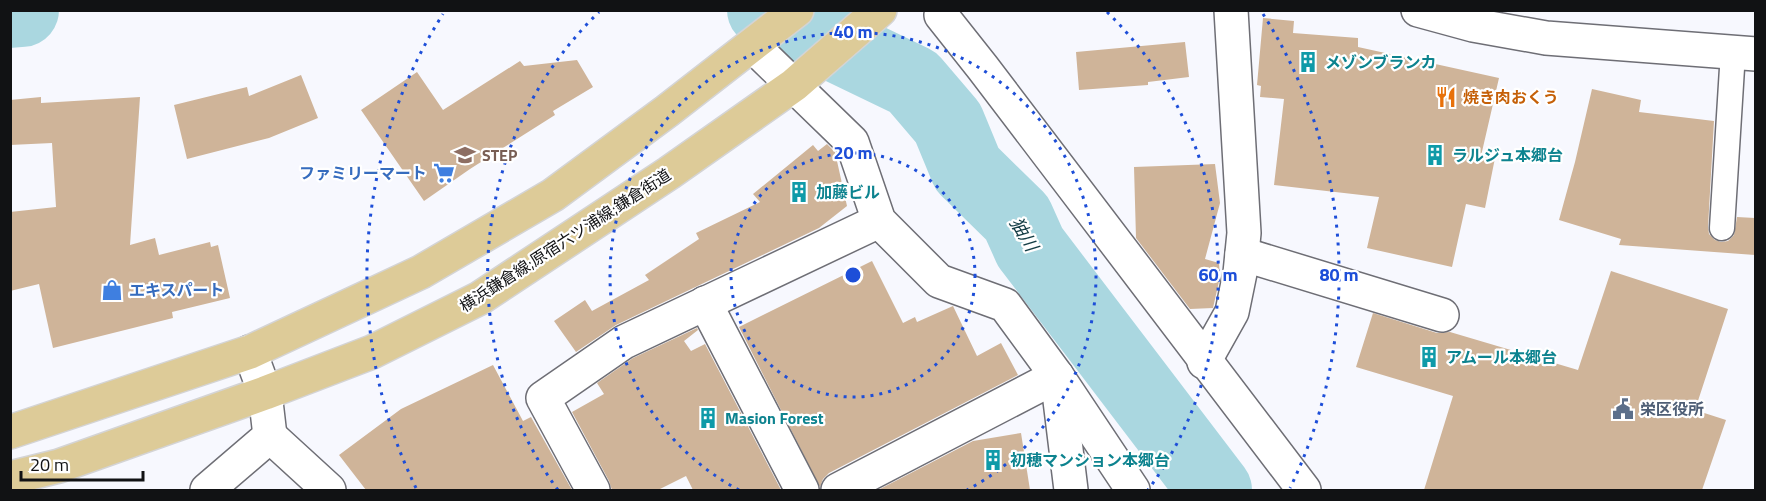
<svg xmlns="http://www.w3.org/2000/svg" width="1766" height="501" font-family="'Titillium Web','Noto Sans JP',sans-serif">
  <rect width="100%" height="100%" fill="#f7f8fe"/>
  <g fill="none" stroke-linecap="round" stroke-linejoin="round">
    <!-- river -->
    <g stroke="#aad7e0" stroke-width="74">
      <path d="M764 10 913 82 948 123 967 169 1017 218 1030 247 1215 490"/>
      <path d="M10 11 22 10"/>
    </g>
  </g>
  <!-- building -->
  <g fill="#cfb499">
    <path d="M1263 18 1294 21 1293 33 1358 38V47L1499 78 1481 156 1495 158 1485 208 1466 204 1452 267 1367 248 1379 197 1274 185 1284 99 1260 97 1261 86 1257 85Z"/>
    <path d="M1185 42 1189 77 1148 82V85L1079 90 1076 52Z"/>
    <path d="M577 60 593 87 553 111 555 115 470 169 424 201 361 110 417 72 443 110 520 61 524 66Z"/>
    <path d="M301 75 318 118 269 138 187 159 174 105 247 87 249 96Z"/>
    <path d="M1592 89 1641 100 1639 112 1714 121 1708 227 1709 234 1715 240 1721 242 1728 241 1734 235 1737 217 1755 218V255L1619 245 1621 239 1559 220 1575 162Z"/>
    <path d="M41 97V103L140 97 130 245 155 238 159 255 210 242 211 247 218 245 230 298 172 312 173 318 53 348 39 284 10 291V212L56 207 52 143 10 145V100Z"/>
    <path d="M827 144 835 152 847 206 819 228 616 325 576 352 554 321 585 300 592 311 649 280 645 275 699 239 696 233 760 202 753 194 813 145 818 151Z"/>
    <path d="M1215 164 1220 203 1205 259 1219 263 1220 277 1213 308 1190 309 1136 238 1134 167Z"/>
    <path d="M872 261 903 323 915 317 917 322 953 306 977 356 1001 343 1018 375 829 473 823 479 820 487 739 327Z"/>
    <path d="M1611 271 1728 309 1695 410 1726 420 1702 490H1424L1453 396 1356 367 1373 313 1437 333 1450 332 1578 370Z"/>
    <path d="M697 328 698 330 684 341 691 351 705 344 781 490H693L686 476 658 490H612L609 481 572 412 604 394 597 383 633 358Z"/>
    <path d="M493 365 523 421 531 417 572 490H366L339 455 401 409Z"/>
    <path d="M1021 433 1030 490H878L973 441Z"/>
  </g>
  <g fill="none" stroke-linecap="round" stroke-linejoin="round">
    <defs>
      <path id="service" d="M1722 228 1733 52"/>
      <path id="pedestrian" d="M941 15 983 68 1304 490"/>
      <g id="minor">
        <path d="M753 46 852 142 879 221 939 281 1005 305 1057 376 1133 490"/>
        <path d="M1242 254 1442 315"/>
        <path d="M705 303 802 490"/>
        <path d="M1204 362 1232 312 1240 273 1244 233 1231 10"/>
        <path d="M270 436 329 490"/>
        <path d="M207 490 270 436 265 393 250 352"/>
        <path d="M593 490 543 398 624 342 879 221"/>
        <path d="M838 490 1057 376 1071 490"/>
      </g>
      <path id="tertiary" d="M1418 10 1473 25 1546 38 1756 54"/>
      <g id="primary">
        <path d="M10 432 250 352 421 272 553 195 667 111 797 10"/>
        <path d="M10 478 59 466 265 393 372 352 480 298 669 173 794 85 880 10"/>
      </g>
    </defs>
    <!-- service casing -->
    <use href="#service" stroke="#6e6e75" stroke-width="27"/>
    <!-- pedestrian casing -->
    <use href="#pedestrian" stroke="#6e6e75" stroke-width="36"/>
    <!-- minor casing -->
    <use href="#minor" stroke="#6e6e75" stroke-width="36"/>
    <!-- tertiary casing -->
    <use href="#tertiary" stroke="#6e6e75" stroke-width="36"/>
    <!-- primary casing -->
    <use href="#primary" stroke="#d4d4d5" stroke-width="36"/>
    <!-- service -->
    <use href="#service" stroke="#fff" stroke-width="24"/>
    <!-- pedestrian -->
    <use href="#pedestrian" stroke="#fff" stroke-width="33"/>
    <!-- minor -->
    <use href="#minor" stroke="#fff" stroke-width="33"/>
    <!-- tertiary -->
    <use href="#tertiary" stroke="#fff" stroke-width="33"/>
    <!-- primary -->
    <use href="#primary" stroke="#ddcb98" stroke-width="33"/>
  </g>
  <!-- distance rings -->
  <g fill="none" stroke="#1d4ed8" stroke-width="3" stroke-dasharray="3 6">
    <circle cx="853" cy="275" r="122"/>
    <path d="M739 490A243 243 0 1 1 967 490"/>
    <path d="M558 490A365 365 0 0 1 599 12M1107 12A365 365 0 0 1 1148 490"/>
    <path d="M416 488A486 486 0 0 1 443 14M1263 14A486 486 0 0 1 1290 488"/>
  </g>
  <!-- icons -->
  <defs>
    <symbol id="building-bare" viewBox="-9 -9 18 18"><path d="M-4-6H4V6H1V3H-1V6H-4ZM-2.5-4.3h1.7v1.8h-1.7ZM.8-4.3h1.7v1.8H.8ZM-2.5-1h1.7V.8h-1.7ZM.8-1h1.7V.8H.8Z" fill="#0f9aa8" stroke="#fff" stroke-width="2.5" paint-order="stroke"/></symbol>
    <symbol id="restaurant-bare" viewBox="-9 -9 18 18"><path d="M-5-6h1v4h1v-4h1v4h1v-4h1v5L-1.5 .5V6h-2V.5L-5-1ZM5-6V6H3V1.5H1.5Q1.5-4 5-6Z" fill="#e8710a" stroke="#fff" stroke-width="2.5" paint-order="stroke"/></symbol>
    <symbol id="school-bare" viewBox="-9 -9 18 18"><path d="M0-5L7-2L0 1L-7-2ZM-4 1L0 2.5L4 1V4Q0 6-4 4Z" fill="#8d6e63" stroke="#fff" stroke-width="2.5" paint-order="stroke"/></symbol>
    <symbol id="supermarket-bare" viewBox="-9 -9 18 18"><path d="M-6-5.5h2.5l.6 2H6L4.5 2H-2.5L-4.4-4H-6ZM-1.5 3.2a1.3 1.3 0 1 0 .1 0ZM3 3.2a1.3 1.3 0 1 0 .1 0Z" fill="#3f7fe0" stroke="#fff" stroke-width="2.5" paint-order="stroke"/></symbol>
    <symbol id="shop-bare" viewBox="-9 -9 18 18"><path d="M-5-2.5h2.3a2.7 3.5 0 0 1 5.4 0H5L5.5 6h-11ZM-1.5-2.5h3a1.5 2.3 0 0 0-3 0Z" fill="#3f7fe0" stroke="#fff" stroke-width="2.5" paint-order="stroke"/></symbol>
    <symbol id="civic-bare" viewBox="-9 -9 18 18"><path d="M-.6-6.5H3V-4.5H.6V-3L4-1V1h2V6H-6V1h2V-1L-.6-3ZM-1.2 2.5V6h2.4V2.5Z" fill="#5c6f8a" stroke="#fff" stroke-width="2.5" paint-order="stroke"/></symbol>
  </defs>
  <g fill-rule="evenodd">
    <use href="#building-bare" x="1293" y="47" width="30" height="30"/>
    <use href="#restaurant-bare" x="1431" y="82" width="30" height="30"/>
    <use href="#school-bare" x="450" y="140" width="30" height="30"/>
    <use href="#building-bare" x="1420" y="140" width="30" height="30"/>
    <use href="#supermarket-bare" x="429" y="158" width="30" height="30"/>
    <use href="#building-bare" x="784" y="177" width="30" height="30"/>
    <use href="#shop-bare" x="97" y="275" width="30" height="30"/>
    <use href="#building-bare" x="1414" y="342" width="30" height="30"/>
    <use href="#civic-bare" x="1608" y="394" width="30" height="30"/>
    <use href="#building-bare" x="693" y="403" width="30" height="30"/>
    <use href="#building-bare" x="978" y="445" width="30" height="30"/>
  </g>
  <g text-anchor="middle" dominant-baseline="central" stroke-width="4.5" stroke-linejoin="round" paint-order="stroke">
    <!-- culture labels -->
    <g font-size="16" font-weight="bold" fill="#0d838f" stroke="#fff" text-anchor="start">
      <text x="1325" y="62">メゾンブランカ</text>
      <text x="1452" y="155">ラルジュ本郷台</text>
      <text x="816" y="192">加藤ビル</text>
      <text x="1446" y="357">アムール本郷台</text>
      <text x="725" y="418">Masion Forest</text>
      <text x="1010" y="460">初穂マンション本郷台</text>
    </g>
    <!-- food labels -->
    <g font-size="16" font-weight="bold" fill="#c56008" stroke="#fff" text-anchor="start">
      <text x="1463" y="97">焼き肉おくう</text>
    </g>
    <!-- education labels -->
    <g font-size="16" font-weight="bold" fill="#785e54" stroke="#fff" text-anchor="start">
      <text x="482" y="155">STEP</text>
    </g>
    <!-- shop labels -->
    <g font-size="16" font-weight="bold" fill="#366cbe" stroke="#fff" text-anchor="end">
      <text x="427" y="173">ファミリーマート</text>
      <text x="129" y="290" text-anchor="start">エキスパート</text>
    </g>
    <!-- street labels -->
    <g font-size="16" fill="#111214" stroke="#fff">
      <text transform="translate(565 240) rotate(-33)">横浜鎌倉線;原宿六ツ浦線;鎌倉街道</text>
    </g>
    <!-- service labels -->
    <g font-size="16" font-weight="bold" fill="#4e5e75" stroke="#fff" text-anchor="start">
      <text x="1640" y="409">栄区役所</text>
    </g>
    <!-- water labels -->
    <g font-size="18" font-style="italic" fill="#153e46" stroke="#fff">
      <text transform="translate(1024 234) rotate(59)">㹨川</text>
    </g>
  </g>
  <circle cx="853" cy="275" r="9" fill="#1d4ed8" stroke="#fff" stroke-width="3"/>
  <g font-size="18" text-anchor="middle" font-weight="bold" fill="#1d4ed8" stroke="#fff" stroke-width="4.5" stroke-linejoin="round" paint-order="stroke">
    <text x="853" y="38">40 m</text>
    <text x="853" y="159">20 m</text>
    <text x="1218" y="281">60 m</text>
    <text x="1339" y="281">80 m</text>
  </g>
  <!-- border -->
  <rect width="1766" height="501" fill="none" stroke="#111214" stroke-width="24"/>
  <!-- scale -->
  <path d="M21 471v9h122v-9" fill="none" stroke="#111214" stroke-width="3"/>
  <text x="30" y="471" font-size="18" fill="#111214" stroke="#ffffff" stroke-width="4.5" paint-order="stroke">20 m</text>
</svg>
